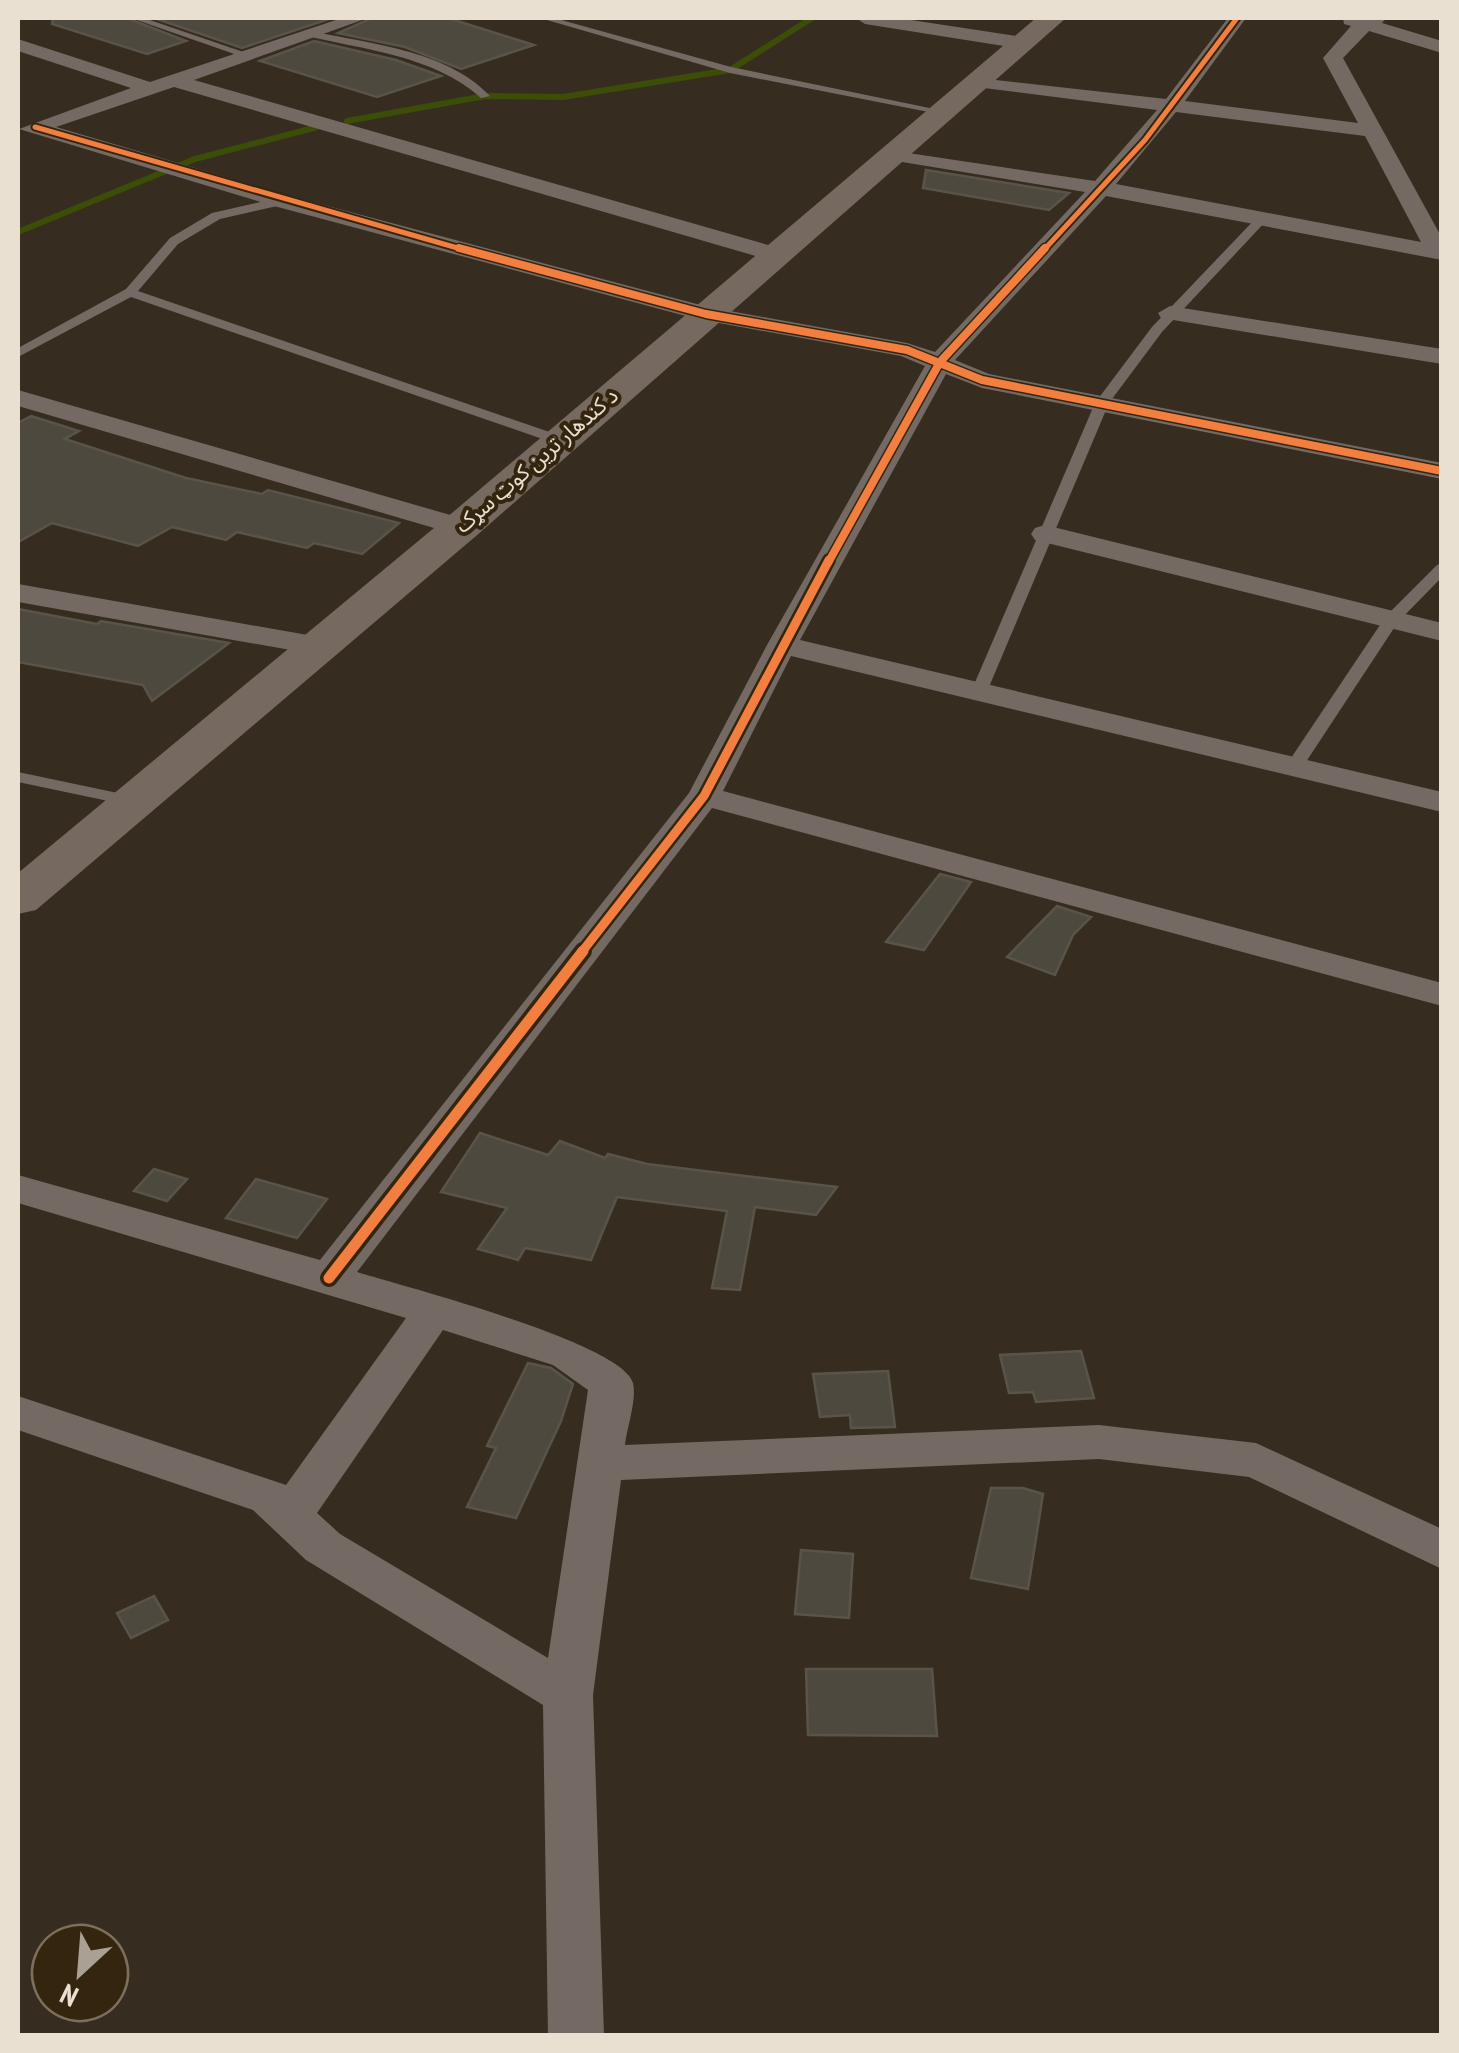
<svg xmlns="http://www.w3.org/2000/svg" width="1459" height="2053" viewBox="0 0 1459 2053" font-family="'PT Sans Narrow','Noto Sans Arabic',sans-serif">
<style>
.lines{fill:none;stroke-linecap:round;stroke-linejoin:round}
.stream{stroke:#3b4d07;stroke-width:6}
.building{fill:#4e493e;stroke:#595449;stroke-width:2.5}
.service{fill:#746a63;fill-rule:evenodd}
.minor{fill:#746a63;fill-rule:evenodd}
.primary{fill:#766960;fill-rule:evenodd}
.cycleway-far3-casing{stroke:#34250e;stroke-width:9}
.cycleway-far2-casing{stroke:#34250e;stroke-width:11}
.cycleway-far1-casing{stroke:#34250e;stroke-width:14}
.cycleway-casing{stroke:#34250e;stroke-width:18}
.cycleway-far3{stroke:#f27e40;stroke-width:5}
.cycleway-far2{stroke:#f27e40;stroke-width:8}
.cycleway-far1{stroke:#f27e40;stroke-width:9}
.cycleway{stroke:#f27e40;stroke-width:11}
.labels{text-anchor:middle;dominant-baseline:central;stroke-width:8;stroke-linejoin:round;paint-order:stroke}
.far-street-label{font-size:22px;fill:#e9e0d2;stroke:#34250e}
</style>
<rect width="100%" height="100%" fill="#362d20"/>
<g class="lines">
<g class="stream">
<path d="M347,121L485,96L563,97L730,70L812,18"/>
<path d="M18,232L195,159L317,127"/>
</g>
</g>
<g class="building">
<path d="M53,18H127L186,41L147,54L52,24Z"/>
<path d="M154,18H332L242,48Z"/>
<path d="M372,18H448L534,45L461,69L405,47L338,33Z"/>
<path d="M314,41L396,60L441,76L377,97L260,61Z"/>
<path d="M926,170L1069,193L1049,210L923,188Z"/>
<path d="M31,416L79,431L65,439L186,478L262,494L268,490L399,523L362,554L314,543L307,548L237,532L226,540L172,527L138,546L52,523L18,542V423Z"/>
<path d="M18,609L97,624L101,621L229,643L152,701L143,685L18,662Z"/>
<path d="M940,874L971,882L924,950L886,942Z"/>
<path d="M1057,906L1091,917L1073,935L1055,975L1007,957Z"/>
<path d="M480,1133L548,1155L560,1141L605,1158L608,1154L647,1164L837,1187L816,1215L755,1207L740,1290L712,1288L727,1211L617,1197L591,1260L525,1248L518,1260L478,1249L507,1208L441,1192Z"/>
<path d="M154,1169L187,1179L167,1201L134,1191Z"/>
<path d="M256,1179L327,1199L297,1238L226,1218Z"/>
<path d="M1081,1351L1094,1398L1036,1402L1033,1392L1009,1393L1000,1355Z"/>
<path d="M528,1363L551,1368L573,1384L561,1421L516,1518L467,1507L496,1448L487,1446Z"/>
<path d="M888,1371L895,1427L851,1428L850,1415L820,1417L813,1374Z"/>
<path d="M991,1488H1023L1043,1494L1028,1589L971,1578Z"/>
<path d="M801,1550L853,1554L849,1618L795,1614Z"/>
<path d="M154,1596L168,1620L131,1638L117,1613Z"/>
<path d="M806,1669H932L937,1736L808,1735Z"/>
</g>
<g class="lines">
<g class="service">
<path d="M131,18H144L252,55L243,57Z"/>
<path d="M540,18H554L731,67L944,111L939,114L730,73Z"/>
<path d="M307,30C367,44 446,49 490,96L481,98C433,55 364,50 303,35Z"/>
<path d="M282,197L286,198V204L220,219L178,244L138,291L564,437V443H554L131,297L18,357V348L126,289L170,238L212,213Z"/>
<path d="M1258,216L1268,219L1162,332L1109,403L986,694L984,698H972L970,694L1095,403L1152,327Z"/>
<path d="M1442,563V577L1398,622L1300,771H1288L1285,767L1386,616L1437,565Z"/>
<path d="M18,772L132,796L141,801L132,806L18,782Z"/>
</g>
<g class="minor">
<path d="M342,18H368L194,80L782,249L786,254L782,259H766L174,87L56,127L290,196L708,307L907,343L935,352L1085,192L890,160L879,154L882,149L1095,181L1157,110L976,87L966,81L969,77L1166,99L1228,18H1246L1185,101L1358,123L1323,58L1351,26L1344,24L1343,18H1386L1382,23L1442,41V53L1369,31L1343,58L1442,238V260L1106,196L955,360L989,374L1442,463V479L982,388L946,374L800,640L1442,792V812L791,656L723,791L1442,983V1006L712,808L357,1272C402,1286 623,1343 633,1383C637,1400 627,1427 625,1445L1099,1425L1256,1443L1442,1529V1569L1249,1477L1099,1459L621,1480L593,1695L604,2036H548L543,1705L306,1560L253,1510L18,1430V1396L286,1485L406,1318L18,1203V1175L320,1260L689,793L767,645L925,366L901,356L697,319L274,206L19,129L131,88L18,51V39L150,82ZM1176,112L1365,136L1421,242L1116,184ZM443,1330L553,1365L588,1390L548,1658L340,1534L317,1513Z"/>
<path d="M856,18H898L1023,37L1033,43L1023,49L865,24Z"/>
<path d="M1170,306L1442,349V364L1161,318L1158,313Z"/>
<path d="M18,390L471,521L475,527L461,535L451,533L18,406Z"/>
<path d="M1045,525L1442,623V641L1035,540L1031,534L1035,528Z"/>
<path d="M18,584L319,637L334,646L319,655L18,602Z"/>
</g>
<path class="primary" d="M1036,18H1066L476,536L36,910L18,914V873L446,518Z"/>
<g class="cycleway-far3-casing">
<g id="cycleway-far3">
<path d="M35,127L468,251"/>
<path d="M1043,251L1145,140L1237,18"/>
</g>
</g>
<g class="cycleway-far2-casing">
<g id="cycleway-far2">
<path d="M459,248L706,314L907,350L982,380L1442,471"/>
<path d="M828,563L940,362L1045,248"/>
</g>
</g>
<g class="cycleway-far1-casing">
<path id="cycleway-far1" d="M581,953L704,796L829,560"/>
</g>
<g class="cycleway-casing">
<path id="cycleway" d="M329,1278L583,951"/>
</g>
<use href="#cycleway-far3" class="cycleway-far3"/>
<use href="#cycleway-far2" class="cycleway-far2"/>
<use href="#cycleway-far1" class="cycleway-far1"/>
<use href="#cycleway" class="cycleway"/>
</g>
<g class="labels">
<g class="far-street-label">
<text transform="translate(536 460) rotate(-41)">د کندهار ترين کوټ سړک</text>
</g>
</g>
<rect width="1459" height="2053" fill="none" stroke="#e9e0d2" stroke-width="40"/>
<g transform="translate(80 1973) rotate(206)"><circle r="48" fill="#34250e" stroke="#7c705c" stroke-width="2.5"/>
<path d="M0-8L18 38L0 25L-18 38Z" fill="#aaa194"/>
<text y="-15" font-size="28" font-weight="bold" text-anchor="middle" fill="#e9e0d2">N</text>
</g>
</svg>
